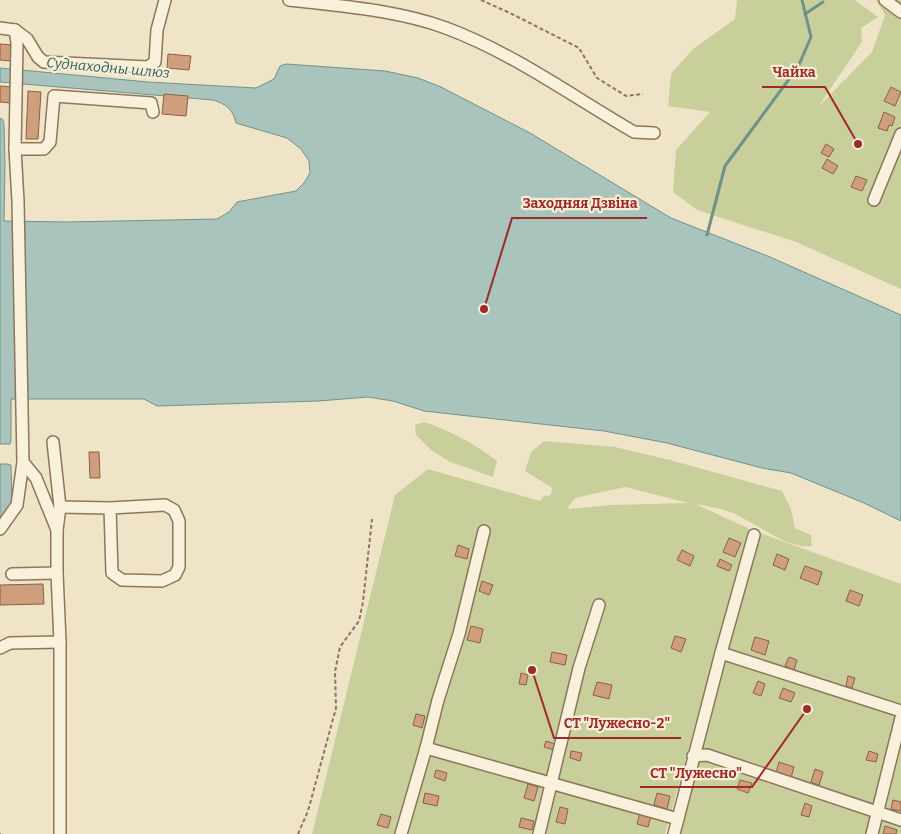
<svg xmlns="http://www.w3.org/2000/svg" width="901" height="834" viewBox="0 0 901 834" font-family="Bitter,serif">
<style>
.green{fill:#c9cf9b;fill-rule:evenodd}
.water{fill:#a9c4bc;stroke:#6f938a}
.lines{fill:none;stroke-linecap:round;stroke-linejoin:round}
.stream{stroke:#6f938a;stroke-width:3}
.building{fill:#cf9f7d;stroke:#8d5f41}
.minor-casing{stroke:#8d765c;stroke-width:14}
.path{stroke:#8d765c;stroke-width:2;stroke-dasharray:4 2.5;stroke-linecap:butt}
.minor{stroke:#faf1dc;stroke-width:11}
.labels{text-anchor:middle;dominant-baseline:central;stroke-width:4.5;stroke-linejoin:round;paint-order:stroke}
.water-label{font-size:14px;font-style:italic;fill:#2f5d5a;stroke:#f7eed8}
.leader{fill:none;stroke:#9e2a2b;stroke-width:2}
.callout-dot{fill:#9e2a2b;stroke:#f7eed8;stroke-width:2}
.callout-label{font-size:14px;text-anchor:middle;font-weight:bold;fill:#9e2a2b;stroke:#f7eed8;stroke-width:4.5;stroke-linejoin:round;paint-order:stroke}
</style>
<rect width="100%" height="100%" fill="#f0e4c8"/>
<g class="green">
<path d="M737,0H855L878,17L861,28L862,42L818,107L872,52L885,15L876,0H901V289L796,242L697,210L673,192L676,150L710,112L668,106L671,74L693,49L735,19Z"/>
<path d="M424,422C451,431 475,444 497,461L493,477L450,462L431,450L416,435L415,425Z"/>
<path d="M544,441L615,447L670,460L782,491L791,509L795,528L811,535L812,546C790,551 750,519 730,512C719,508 706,506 695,504L750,529L665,834H312L395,495L428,469L540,501L543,497L551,495L552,488L525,471L531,452ZM625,487L689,503L612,505L567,509L575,498Z"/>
<path d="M760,533L901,584V834H679Z"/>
</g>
<g class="water">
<path d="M286,64L385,71L418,78L441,87L530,133L671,218L770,257L901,315V521L864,503L791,473L762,468L667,443L604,431L424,411L393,401L368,397L318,401L157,406L144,399H11V441L10,444H0V118L3,120L4,126L5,164L4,221L67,222L217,219L229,212L237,202L296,191L304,183L310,173L309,161L301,149L287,138L236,123C233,109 226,104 213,100L0,82V68L148,82L256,88L274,79L280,66Z"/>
<path d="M0,464H7L11,465L12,505L0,524Z"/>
</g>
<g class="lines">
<g class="stream">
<path d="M805,14L823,2"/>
<path d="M707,235L725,166L798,67L811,37L802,0"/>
</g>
</g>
<g class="building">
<path d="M0,44L12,45L11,61L0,60Z"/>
<path d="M168,54L191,56L189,70L167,68Z"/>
<path d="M0,86L12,87L11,103L0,102Z"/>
<path d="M891,87L901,92L895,106L884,101Z"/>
<path d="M28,91L41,92L38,139H26Z"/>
<path d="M164,94L188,96L186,116L162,114Z"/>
<path d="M884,112L895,117L892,126L889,125L887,131L878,128Z"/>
<path d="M826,144L834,149L829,157L821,153Z"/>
<path d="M827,159L838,166L833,174L822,168Z"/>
<path d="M856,176L867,180L862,191L851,187Z"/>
<path d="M89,452H99L100,478H90Z"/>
<path d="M729,538L741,543L735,557L723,552Z"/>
<path d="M458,545L469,549L467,559L455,556Z"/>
<path d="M682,550L694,556L690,566L677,560Z"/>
<path d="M777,554L789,559L785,570L773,565Z"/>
<path d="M720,559L732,565L729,571L717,566Z"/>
<path d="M805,566L822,572L818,585L800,578Z"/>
<path d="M482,581L493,585L489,595L479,591Z"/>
<path d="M43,584L44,604L0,605V585Z"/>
<path d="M850,590L863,595L859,606L846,601Z"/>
<path d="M471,626L483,629L480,643L467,640Z"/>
<path d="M675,636L686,639L681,652L671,648Z"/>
<path d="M755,637L769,641L765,655L751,650Z"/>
<path d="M552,652L567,655L565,665L550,662Z"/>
<path d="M789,657L797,660L794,670L785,666Z"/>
<path d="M521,673L528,675L526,685L519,684Z"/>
<path d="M848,676L855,678L852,688L846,686Z"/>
<path d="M758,681L765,684L761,696L753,693Z"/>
<path d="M597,682L612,685L609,699L593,695Z"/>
<path d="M783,688L795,693L791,702L779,698Z"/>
<path d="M416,714L425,716L422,728L413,725Z"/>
<path d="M546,741L555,744L554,750L544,747Z"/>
<path d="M571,751L582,753L580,761L570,758Z"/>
<path d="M869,751L878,754L876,762L866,760Z"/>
<path d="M779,762L794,767L791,778L776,773Z"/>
<path d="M815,769L823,772L819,785L811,782Z"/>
<path d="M436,770L447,773L445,781L434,777Z"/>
<path d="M740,780L752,783L748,793L737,789Z"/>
<path d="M528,784L538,787L534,801L524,798Z"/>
<path d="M425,793L439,796L437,806L423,803Z"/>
<path d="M657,793L670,796L667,809L654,805Z"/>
<path d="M893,800L901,802V811L891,809Z"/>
<path d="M805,803L812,806L809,817L801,815Z"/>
<path d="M560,807L568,809L565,824L556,822Z"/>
<path d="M640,813L651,816L648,827L637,824Z"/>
<path d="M381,814L391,817L388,828L377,825Z"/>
<path d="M521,818L534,821L532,830L519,827Z"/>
<path d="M885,826L897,830L896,834H883Z"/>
</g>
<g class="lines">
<g class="minor-casing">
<g id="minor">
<path d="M289,0C340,6 397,10 446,28C513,53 572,96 634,132L654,133"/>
<path d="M885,0L901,12"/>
<path d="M0,28L15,30L17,43L15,149L18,201L23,462L36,478L57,530"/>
<path d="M15,30L27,39L38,57L44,62L148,67L155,62L157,30L165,0"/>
<path d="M15,149H44L50,142L54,96L151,103L153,112"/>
<path d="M874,200L901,134"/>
<path d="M53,442L60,507L57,530V573L60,642V834"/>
<path d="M60,507L110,508L165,505L174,510L179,521V567L175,575L162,581L122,580L112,573L110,508"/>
<path d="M0,529L17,505L23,462"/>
<path d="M12,574L57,573"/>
<path d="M0,648L10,643L60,642"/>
<path d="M721,653L901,711"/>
<path d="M426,748L678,819"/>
<path d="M693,756L707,755L901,820"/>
<path d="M401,834L426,748L438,700L459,634L484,531"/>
<path d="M539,834L579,668L599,605"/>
<path d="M674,834L721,653L754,535"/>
<path d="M872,834L901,718"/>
</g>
</g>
<g class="path">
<path d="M481,0L510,13L579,48L597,78L626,96L643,94"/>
<path d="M0,833V834"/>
<path d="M298,834L308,811L336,708L335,672L340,647L359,621L363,602L372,519"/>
</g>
<use href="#minor" class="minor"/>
</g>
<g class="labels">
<g class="water-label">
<text transform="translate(108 68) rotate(5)">Суднаходны шлюз</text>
</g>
</g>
<path class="leader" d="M858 144L825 87H762M484 309L512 218H647M532 670L554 738H681M807 709L752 787H640"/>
<g class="callout-dot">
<circle cx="858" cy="144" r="5"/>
<circle cx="484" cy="309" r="5"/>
<circle cx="532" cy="670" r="5"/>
<circle cx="807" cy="709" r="5"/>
</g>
<g class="callout-label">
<text x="794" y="77">Чайка</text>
<text x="580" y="208">Заходняя Дзвіна</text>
<text x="617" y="728">СТ "Лужесно-2"</text>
<text x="696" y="778">СТ "Лужесно"</text>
</g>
</svg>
